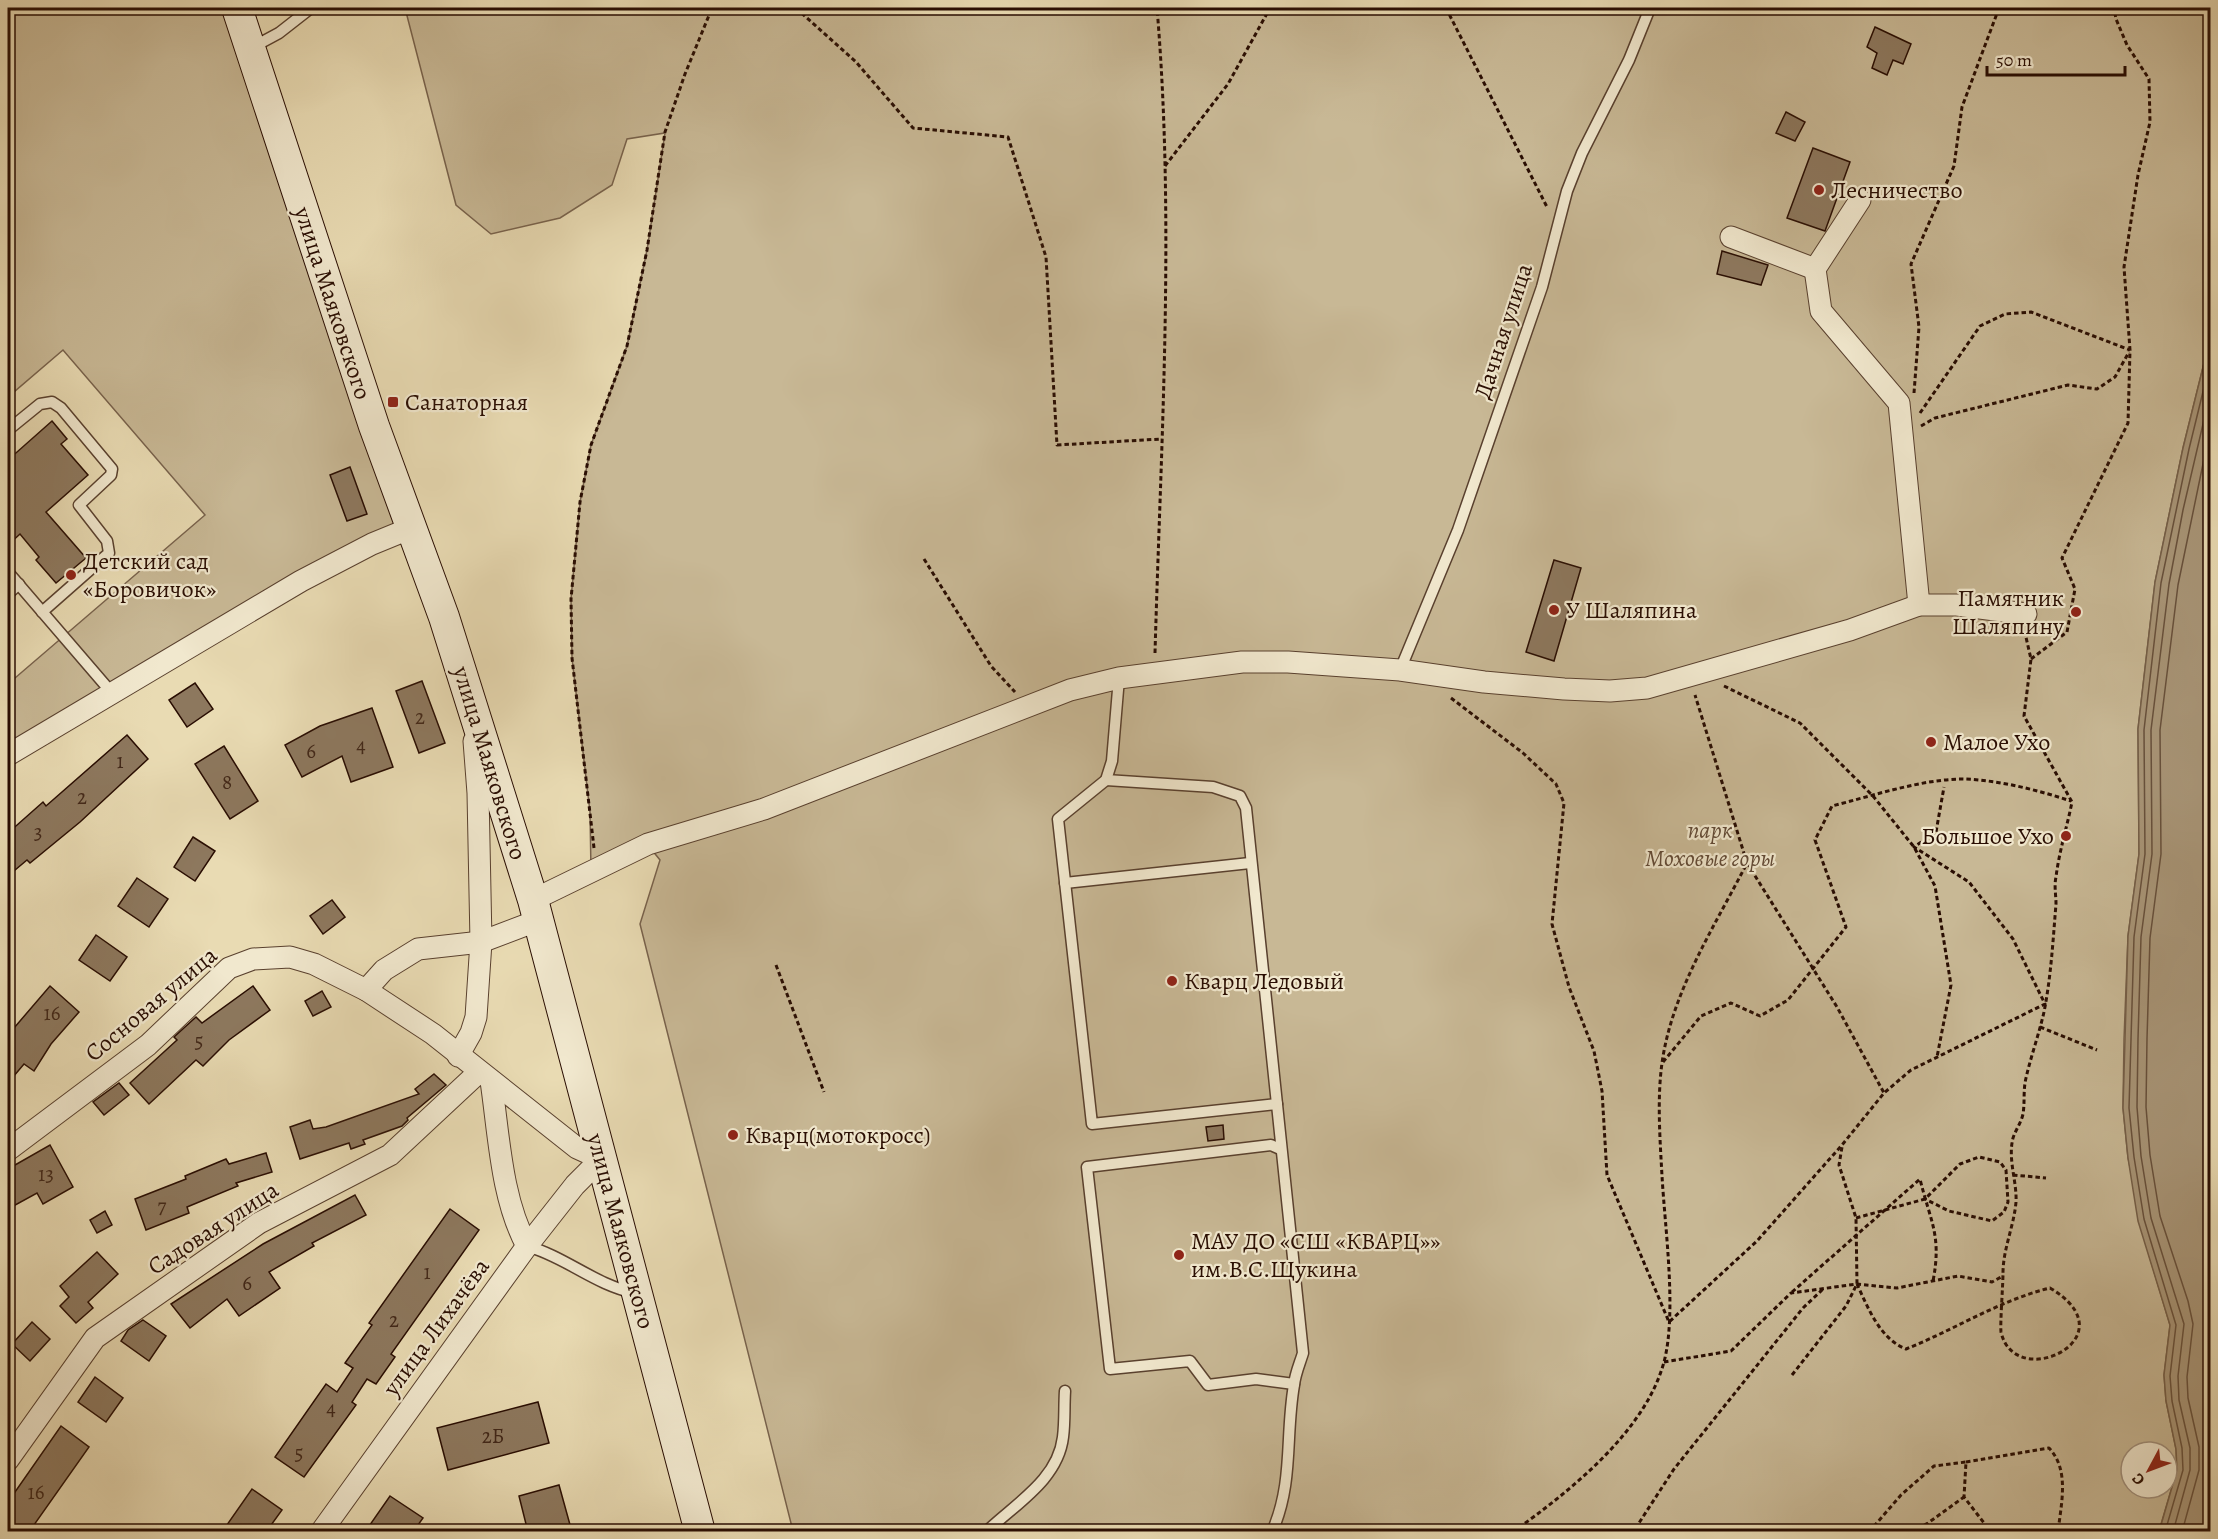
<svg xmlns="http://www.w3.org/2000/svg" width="2218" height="1539" viewBox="0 0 2218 1539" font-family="Alegreya,serif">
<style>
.green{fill:#c8b895;stroke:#78624c;stroke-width:1.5;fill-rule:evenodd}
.water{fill:#a89577;stroke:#755f48;stroke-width:1.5}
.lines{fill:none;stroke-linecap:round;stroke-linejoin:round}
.shore{stroke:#68513c;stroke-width:1.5}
.building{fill:#8d785e;stroke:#290d02;stroke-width:1.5}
.service-casing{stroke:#59402e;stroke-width:13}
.minor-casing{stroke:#59402e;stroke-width:23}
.secondary-casing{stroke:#290d02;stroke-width:32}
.path{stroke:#290d02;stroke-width:3;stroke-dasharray:4.5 3;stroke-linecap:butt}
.service{stroke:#f1e8ce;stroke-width:10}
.minor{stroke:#f1e8ce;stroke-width:21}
.secondary{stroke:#f1e8ce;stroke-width:30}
.poi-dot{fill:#8f2418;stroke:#f1e8ce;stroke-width:2}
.labels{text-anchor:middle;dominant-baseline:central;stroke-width:4.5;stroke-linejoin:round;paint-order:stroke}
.number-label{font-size:21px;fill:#422819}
.poi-label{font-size:24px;fill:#290d02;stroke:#f1e8ce;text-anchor:start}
.street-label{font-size:24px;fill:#290d02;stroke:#f1e8ce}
.park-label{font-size:24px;font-style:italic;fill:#614935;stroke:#f1e8ce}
</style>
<rect width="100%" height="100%" fill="#e9dbb3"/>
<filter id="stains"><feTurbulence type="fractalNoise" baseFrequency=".00333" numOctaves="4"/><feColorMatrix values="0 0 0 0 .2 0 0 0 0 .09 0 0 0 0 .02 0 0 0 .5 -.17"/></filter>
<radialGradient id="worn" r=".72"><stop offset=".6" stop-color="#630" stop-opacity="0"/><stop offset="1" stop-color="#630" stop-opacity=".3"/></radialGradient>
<g class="green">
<path d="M8,8H237L411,528L8,755V684L205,515L63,350L8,397Z"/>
<path d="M405,8H2210V339L2183,448L2155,582L2138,729L2139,854L2128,936L2124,1039L2123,1108L2128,1158L2149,1255L2170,1325L2164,1375L2166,1401L2176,1449L2177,1470L2159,1531H793L640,924L660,860L647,844L591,871L590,812L572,658L571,599L580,502L591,445L627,346L647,250L665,133L627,139L612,185L560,218L491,234L456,205ZM2131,1452H2167V1488H2131Z"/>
</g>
<path class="water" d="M2210,339V1531L2159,1532L2177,1470L2176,1449L2166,1401L2164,1375L2170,1325L2138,1221L2128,1158L2123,1108L2128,936L2139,854L2138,729L2155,582L2183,448Z"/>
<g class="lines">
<g class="shore">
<path d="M2165,1532L2183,1470L2182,1448L2172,1401L2170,1376L2176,1325L2144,1219L2134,1157L2129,1108L2134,937L2145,854L2144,730L2161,583L2189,449L2210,363"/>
<path d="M2173,1532L2190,1470V1448L2179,1400L2178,1376L2184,1324L2151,1218L2141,1156L2137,1107L2138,1039L2141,937L2152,854L2151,730L2169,584L2183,510L2210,394"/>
<path d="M2182,1532L2199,1470V1447L2188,1398L2187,1377L2193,1324L2188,1301L2160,1216L2150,1155L2146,1107L2147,1039L2150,938L2161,854L2160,730L2178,585L2210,430"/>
</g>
</g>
<g class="building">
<path d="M1875,27L1911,44L1903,64L1893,60L1887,75L1872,68L1877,53L1867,47Z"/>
<path d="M1786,112L1805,122L1795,141L1776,133Z"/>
<path d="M1813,148L1850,162L1825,231L1787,218Z"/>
<path d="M1722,251L1768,265L1761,285L1717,274Z"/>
<path d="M52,421L67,439L61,444L88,475L46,512L86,558L56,583L36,560L39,557L20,534L8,545V460Z"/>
<path d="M350,467L367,514L347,521L330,475Z"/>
<path d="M1554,560L1581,568L1554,661L1526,652Z"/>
<path d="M422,681L445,743L419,753L396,691Z"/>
<path d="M195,683L213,709L187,727L169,700Z"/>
<path d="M372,708L393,767L351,782L342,756L302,777L285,745L320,726Z"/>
<path d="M127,735L148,759L80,822L30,863L27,860L8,876V833L43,802L46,806Z"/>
<path d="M224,746L258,801L230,819L195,764Z"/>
<path d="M193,837L215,851L195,881L174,867Z"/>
<path d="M137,878L168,899L149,927L118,906Z"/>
<path d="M332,900L345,917L323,934L310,916Z"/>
<path d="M96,935L127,957L110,981L79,960Z"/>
<path d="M50,986L79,1012L51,1044L34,1071L24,1064L8,1083V1035Z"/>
<path d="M253,986L270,1010L229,1040L203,1066L196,1060L149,1104L130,1083L177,1040L174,1037L196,1017L202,1023Z"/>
<path d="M322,991L331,1007L313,1016L305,1001Z"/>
<path d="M434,1074L446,1085L407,1118L408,1120L402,1126L363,1140L365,1144L351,1149L349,1143L300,1159L290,1127L310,1120L313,1129L326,1127L419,1094L415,1089Z"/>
<path d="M119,1083L129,1095L104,1115L93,1102Z"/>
<path d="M1223,1125L1224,1139L1208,1141L1206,1127Z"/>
<path d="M50,1145L73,1187L43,1204L37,1193L8,1209V1169Z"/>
<path d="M266,1153L272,1172L236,1183L238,1186L187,1207L189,1213L146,1230L135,1199L186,1179L185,1176L226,1159L229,1164Z"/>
<path d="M355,1195L366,1215L312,1243L314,1246L269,1272L280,1288L239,1316L227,1299L190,1328L171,1304L263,1244Z"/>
<path d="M450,1209L479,1230L391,1354L395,1357L376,1384L367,1379L352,1402L356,1405L304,1477L275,1457L326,1384L337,1392L353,1368L345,1363L372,1325L369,1323Z"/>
<path d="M105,1211L112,1225L97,1233L90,1220Z"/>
<path d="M97,1252L118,1274L88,1302L93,1308L76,1323L60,1306L69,1297L60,1286Z"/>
<path d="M143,1320L166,1336L149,1361L121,1341L128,1330Z"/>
<path d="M32,1322L50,1339L30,1361L12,1344Z"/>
<path d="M95,1377L123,1398L106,1422L78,1402Z"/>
<path d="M538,1402L549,1443L448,1470L437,1428Z"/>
<path d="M61,1426L89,1447L29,1532H8V1502Z"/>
<path d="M559,1485L572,1532H528L519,1496Z"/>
<path d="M252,1489L282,1510L266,1532H222Z"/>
<path d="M390,1496L423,1518L413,1532H365Z"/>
</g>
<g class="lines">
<g class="service-casing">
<g id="service">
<path d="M253,47L279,33L311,8"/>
<path d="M8,430L40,404L52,402L61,408L112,469L111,475L79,505L107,541L109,553L42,612"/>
<path d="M8,572L112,693"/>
<path d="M8,594L19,584"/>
<path d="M1400,670L1458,530L1542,287L1567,191L1582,153L1629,60L1650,8"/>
<path d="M1119,678L1112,761L1106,780L1058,819L1092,1124L1277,1104"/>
<path d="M1106,780L1213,787L1240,796L1246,808L1303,1353C1300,1363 1295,1374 1294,1385C1285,1436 1294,1482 1272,1532"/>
<path d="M1065,883L1250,863"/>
<path d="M1280,1149L1271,1145L1087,1167L1110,1369L1190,1361L1208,1385L1256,1379L1294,1384"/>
<path d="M527,1246C566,1257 595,1285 635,1293"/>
<path d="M986,1532C1015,1504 1058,1480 1063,1437C1065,1422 1064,1406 1065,1391"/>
</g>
</g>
<g class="minor-casing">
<g id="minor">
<path d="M1860,200L1815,269L1821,311L1899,403L1919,605"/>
<path d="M1731,237L1815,269"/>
<path d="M8,755L301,581L372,544L411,528"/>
<path d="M533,900L648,844L764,809L1070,690L1119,678L1242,662H1288L1400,670L1484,682L1564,689L1610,691L1647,688L1850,630L1919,605H1957L2026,614"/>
<path d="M458,1056L471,1033L476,1017L481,942L478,793L474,741"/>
<path d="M491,1081C499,1135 501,1198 527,1246"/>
<path d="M8,1150L148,1045L229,968L253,959L290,957L314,964L366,990L384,970L418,949L481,942L539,920"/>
<path d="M8,1460L95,1338L259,1223L390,1155L479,1072"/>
<path d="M321,1532L527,1246L575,1185L601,1159L577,1148L433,1034L366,990"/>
</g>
</g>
<g class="secondary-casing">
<path id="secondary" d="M237,8L374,426L444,617L533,900L700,1532"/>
</g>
<g class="path">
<path d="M796,8L856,62L913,128L1008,137L1046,257L1057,445L1161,439"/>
<path d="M1446,8L1547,207"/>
<path d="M1165,166L1228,84L1270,8"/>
<path d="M1914,393L1919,327L1911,264L1954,166L1962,107L1999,8"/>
<path d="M1920,413L1980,326L2005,314L2031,312L2130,350"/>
<path d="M1921,426L1935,418L2068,385L2097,389L2115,377L2129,352"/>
<path d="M924,559L991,666L1015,692"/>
<path d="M1155,653C1161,439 1175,222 1157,8"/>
<path d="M2031,659L2067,632L2075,589L2062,558L2128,423L2130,350L2124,267L2138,175L2150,122L2149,79L2127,45L2116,19L2114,8"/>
<path d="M1724,686L1800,723L1873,796L1914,847L1935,886L1951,985L1937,1057"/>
<path d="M1451,698L1523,753L1556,784L1564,803L1552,924L1569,987L1594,1051L1602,1091L1607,1175L1669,1322L1757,1241L1842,1145L1884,1093L1911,1070L2045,1004L2013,939L1969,882L1914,847L1936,832L1944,787"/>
<path d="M594,848L572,658L571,599L580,502L591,445L627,346L647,250L665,132L685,74L712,8"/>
<path d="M1747,863L1837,1007L1884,1093"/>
<path d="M776,965L824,1092"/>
<path d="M2040,1027L2097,1050"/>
<path d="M1663,1062L1701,1016L1731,1003L1760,1016L1788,1000L1846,927L1815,840L1832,806C1872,796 1922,779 1963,779C1999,780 2037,790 2071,801"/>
<path d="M2013,1175L2046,1178"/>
<path d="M1856,1218L1925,1199L1960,1164L1979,1157L2000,1162L2006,1170L2008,1202L2004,1212L1992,1221L1949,1211L1925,1199"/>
<path d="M1857,1284C1868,1308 1880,1339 1906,1349C1954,1330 2000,1300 2050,1288C2133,1337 2015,1394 2001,1332C2000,1324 2003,1285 2003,1273C2003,1249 2014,1226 2016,1202C2017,1183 2009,1163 2012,1143C2013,1133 2021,1124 2023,1114C2025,1102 2023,1090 2026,1078C2031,1056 2039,1034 2044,1012C2051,977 2053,940 2056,904C2056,895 2054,886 2056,877C2059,852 2067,827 2072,802L2024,716L2031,659L2025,633"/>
<path d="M1792,1292L1920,1179C1930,1221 1942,1235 1933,1281"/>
<path d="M1664,1362L1731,1351L1791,1293L1857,1284L1897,1288L1958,1276L1992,1282L2003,1276"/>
<path d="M1792,1375L1846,1306L1857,1284L1856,1218L1839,1165L1842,1147"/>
<path d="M1966,1462L2049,1448C2070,1470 2061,1504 2058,1532"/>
<path d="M1513,1532C1570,1491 1645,1432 1664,1362C1677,1313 1665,1229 1662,1176C1660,1139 1657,1099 1662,1063C1672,991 1715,926 1747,863L1695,695"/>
<path d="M1628,1532L1637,1526L1674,1469L1803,1308L1823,1289"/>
<path d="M1869,1532L1901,1495L1934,1466L1966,1462L1964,1497L1991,1532"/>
<path d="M1911,1532L1928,1523L1964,1497"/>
</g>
<use href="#service" class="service"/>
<use href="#minor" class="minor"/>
<use href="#secondary" class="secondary"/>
</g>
<g class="poi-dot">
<circle cx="1819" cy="190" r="6"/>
<rect x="387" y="396" width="12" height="12" rx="3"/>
<circle cx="71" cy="575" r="6"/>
<circle cx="1554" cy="610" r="6"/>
<circle cx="2076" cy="612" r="6"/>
<circle cx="1931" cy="742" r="6"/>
<circle cx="2066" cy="836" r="6"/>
<circle cx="1172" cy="981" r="6"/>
<circle cx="733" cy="1135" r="6"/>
<circle cx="1179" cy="1255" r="6"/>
</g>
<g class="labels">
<g class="number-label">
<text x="420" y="717">2</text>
<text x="361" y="745">4</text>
<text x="311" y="751">6</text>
<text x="120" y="761">1</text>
<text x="227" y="782">8</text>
<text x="82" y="797">2</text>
<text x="38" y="832">3</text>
<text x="52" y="1013">16</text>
<text x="199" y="1041">5</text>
<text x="46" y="1174">13</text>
<text x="162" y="1206">7</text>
<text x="427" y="1272">1</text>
<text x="247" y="1283">6</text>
<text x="394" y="1320">2</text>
<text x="331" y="1408">4</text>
<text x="493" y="1436">2Б</text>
<text x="299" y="1453">5</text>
<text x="36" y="1492">16</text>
</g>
<g class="poi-label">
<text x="1831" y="190">Лесничество</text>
<text x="405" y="402">Санаторная</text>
<text x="83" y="561">Детский сад<tspan x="83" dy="28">«Боровичок»</tspan></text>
<text x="2064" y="598" text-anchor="end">Памятник<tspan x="2064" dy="28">Шаляпину</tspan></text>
<text x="1566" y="610">У Шаляпина</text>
<text x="1943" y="742">Малое Ухо</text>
<text x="2054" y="836" text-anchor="end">Большое Ухо</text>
<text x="1184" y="981">Кварц Ледовый</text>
<text x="745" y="1135">Кварц(мотокросс)</text>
<text x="1191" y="1241">МАУ ДО «СШ «КВАРЦ»»<tspan x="1191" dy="28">им.В.С.Щукина</tspan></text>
</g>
<g class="street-label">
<text transform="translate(333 303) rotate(72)">улица Маяковского</text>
<text transform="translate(1503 331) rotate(-72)">Дачная улица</text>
<text transform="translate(490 763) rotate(73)">улица Маяковского</text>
<text transform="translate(151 1004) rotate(-40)">Сосновая улица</text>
<text transform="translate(213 1228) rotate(-33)">Садовая улица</text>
<text transform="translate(621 1231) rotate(75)">улица Маяковского</text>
<text transform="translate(436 1327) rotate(-54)">улица Лихачёва</text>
</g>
<g class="park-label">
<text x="1710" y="830">парк<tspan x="1710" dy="28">Моховые горы</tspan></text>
</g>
</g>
<rect width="2218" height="1539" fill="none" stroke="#e9dbb3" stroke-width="30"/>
<rect x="9" y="9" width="2200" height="1521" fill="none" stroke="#290d02" stroke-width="3"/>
<rect x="15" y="15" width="2188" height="1509" fill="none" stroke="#290d02" stroke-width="1.5"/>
<g transform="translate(2149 1470) rotate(229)"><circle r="28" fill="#f1e8ce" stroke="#a1907c" stroke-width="1.5"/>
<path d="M0-4.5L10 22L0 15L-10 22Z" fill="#8f2418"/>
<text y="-9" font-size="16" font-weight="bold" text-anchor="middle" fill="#290d02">С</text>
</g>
<path d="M1987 66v9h138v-9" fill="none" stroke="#290d02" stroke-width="3"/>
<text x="1996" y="66" font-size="18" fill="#290d02" stroke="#f1e8ce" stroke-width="4.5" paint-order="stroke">50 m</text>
<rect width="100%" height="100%" filter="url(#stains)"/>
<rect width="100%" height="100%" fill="url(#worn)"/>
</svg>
